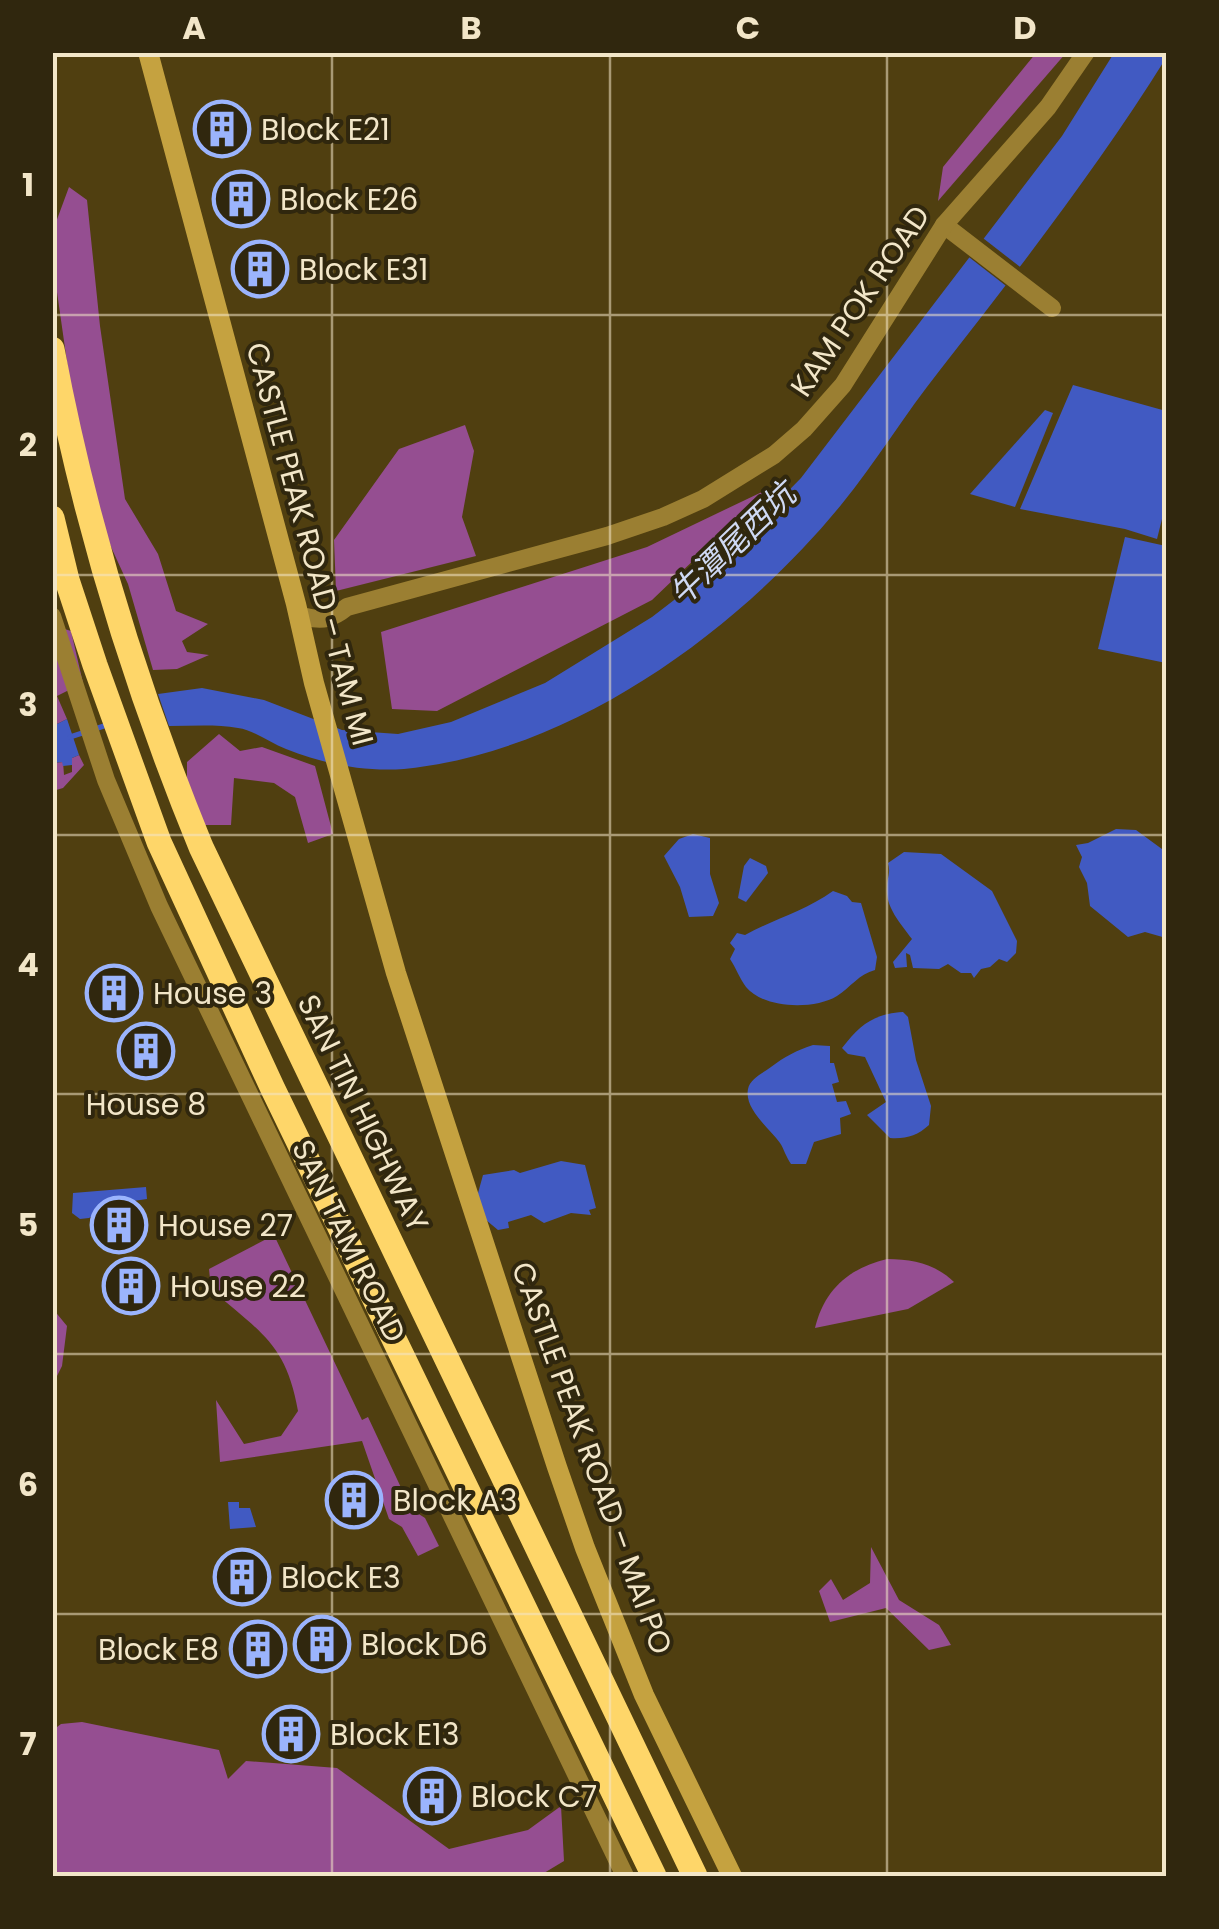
<svg xmlns="http://www.w3.org/2000/svg" width="1219" height="1929" viewBox="0 0 1219 1929" font-family="Poppins,'Noto Sans TC',sans-serif">
<style>
.green{fill:#954e91}
.water{fill:#415ac2}
.pier{fill:#503f10}
.lines{fill:none;stroke-linecap:round;stroke-linejoin:round}
.stream{stroke:#415ac2;stroke-width:5}
.tertiary{stroke:#9b7f32;stroke-width:18}
.secondary{stroke:#c5a240;stroke-width:20}
.motorway{stroke:#fed669;stroke-width:25}
.grid{fill:none;stroke:#f2e6c8;stroke-width:2.5;stroke-opacity:0.55}
.labels{text-anchor:middle;dominant-baseline:central;stroke-width:8;stroke-linejoin:round;paint-order:stroke}
.poi-label{font-size:30px;fill:#f2e6c8;stroke:#30270e;text-anchor:start}
.street-label{font-size:30px;fill:#f2e6c8;stroke:#30270e}
.water-label{font-size:32px;font-style:italic;fill:#cfd9f4;stroke:#30270e}
.neatline{fill:none;stroke:#f2e6c8;stroke-width:4}
.grid-label{font-size:32px;text-anchor:middle;font-weight:bold;fill:#f2e6c8}
</style>
<rect width="100%" height="100%" fill="#503f10"/>
<g class="green">
<path d="M1036,53H1066L938,201L943,167Z"/>
<path d="M69,187L87,200L100,326L125,499L158,554L176,611L208,624L182,641L187,652L209,655L177,669L153,670L128,584L100,523L70,383L53,264L52,233Z"/>
<path d="M465,425L474,451L462,517L476,556L336,591L334,540L399,449Z"/>
<path d="M768,489L652,600L437,711L392,709L381,632L647,547Z"/>
<path d="M52,625L71,631L83,683L57,696L67,719L53,726L56,660H53Z"/>
<path d="M219,734L240,751L262,747L315,766L333,834L308,843L295,797L274,783L234,778L231,825H199L187,800V762Z"/>
<path d="M79,755L84,765L63,788L53,791L52,763L63,762L64,775L72,772V758Z"/>
<path d="M274,1235L362,1420L368,1417L411,1509L425,1518L439,1546L418,1556L402,1527L389,1519L362,1441L220,1462L216,1400L244,1444L281,1436L298,1411C286,1342 259,1332 211,1289L209,1269Z"/>
<path d="M887,1259C913,1259 935,1264 954,1282L908,1309L815,1328C824,1290 849,1268 887,1259Z"/>
<path d="M53,1309L67,1326L62,1366L53,1384Z"/>
<path d="M871,1547L899,1600L939,1625L951,1645L929,1650L886,1608L830,1622L819,1591L831,1579L843,1600L870,1583Z"/>
<path d="M82,1722L219,1750L228,1779L246,1761L337,1768L449,1849L528,1830L561,1806L564,1861L539,1876H53V1730L61,1724Z"/>
</g>
<g class="water">
<path d="M1114,53H1166V58C1098,167 1019,269 940,370C905,414 876,462 841,505C737,632 572,752 404,769C365,772 323,764 286,749C270,743 254,730 238,728C216,724 192,726 169,726L158,694L202,688L264,700L342,730L398,734L451,722L545,683L652,617L704,577L801,478L1062,136Z"/>
<path d="M1073,385L1166,411V503L1157,539L1125,529L1020,509Z"/>
<path d="M1045,410L1053,413L1015,507L970,494Z"/>
<path d="M1125,537L1166,546V663L1098,649Z"/>
<path d="M67,719L79,755L72,758V765L63,766L62,762L53,763V726Z"/>
<path d="M1116,829L1136,830L1166,852V938L1145,932L1128,937L1090,906L1087,883L1079,867L1082,857L1076,845L1088,843Z"/>
<path d="M693,834L710,838V874L719,903L713,916L689,917L680,887L664,856L679,839Z"/>
<path d="M904,852L941,854L992,891L1017,941L1016,953L1007,962L999,959L990,967L981,969L974,978L971,973H961L948,964L939,969L913,968L910,955L906,953L907,967L895,968L893,962L912,939C901,924 885,907 887,887C887,877 891,874 888,863Z"/>
<path d="M750,858L766,866L768,873L746,902L738,898L744,866Z"/>
<path d="M833,891L847,896L852,902L861,903L877,957L875,970C859,974 851,987 837,996C814,1010 764,1009 746,987C740,979 736,968 730,959L735,949L730,943L737,933L745,935C774,919 805,911 833,891Z"/>
<path d="M903,1012L908,1017L916,1060L931,1106L929,1125C917,1136 906,1139 890,1138L867,1115L886,1102L865,1057L848,1054L842,1048C860,1025 873,1014 903,1012Z"/>
<path d="M813,1045L830,1046V1063H834L839,1082L832,1084L837,1102L846,1101L851,1114L840,1118L841,1134L814,1142L806,1164H791C786,1157 784,1149 780,1143C769,1128 744,1109 748,1089C750,1079 763,1073 771,1067C784,1057 797,1050 813,1045Z"/>
<path d="M561,1161L585,1165L596,1208L589,1210L591,1215L571,1213L544,1223L531,1215L508,1222L509,1228L498,1230L480,1215L475,1204L483,1175L514,1170L520,1173Z"/>
<path d="M146,1187L147,1199L112,1204L89,1218L80,1219L72,1213L73,1193Z"/>
<path d="M228,1502H239V1508H250L256,1527L230,1529Z"/>
</g>
<path class="pier" d="M979,235L1024,270L1010,289L965,254Z"/>
<g class="lines">
<path class="stream" d="M70,737L107,725"/>
<g class="tertiary">
<path d="M944,225L1052,308"/>
<path d="M52,616L106,780L159,906L625,1876"/>
<path d="M306,617C323,621 332,619 347,607L607,536L663,517L703,499L774,455L804,429L843,385L944,225L1048,107L1086,52"/>
</g>
<path class="secondary" d="M148,52L296,604L314,683L396,973L557,1467L585,1548L644,1695L732,1876"/>
<g class="motorway">
<path d="M52,349C84,520 135,686 201,847L695,1876"/>
<path d="M52,518L67,580L95,665L159,842L272,1087L654,1876"/>
</g>
</g>
<path class="grid" d="M332,52V1876M610,52V1876M887,52V1876M52,315H1166M52,575H1166M52,835H1166M52,1094H1166M52,1354H1166M52,1614H1166"/>
<defs>
<g id="building-ring" transform="scale(2.875)"><circle r="9.5" fill="#30270e" stroke="#9bb4fd" stroke-width="1.5"/><path d="M-4-6H4V6H1V3H-1V6H-4ZM-2.5-4.3h1.7v1.8h-1.7ZM.8-4.3h1.7v1.8H.8ZM-2.5-1h1.7V.8h-1.7ZM.8-1h1.7V.8H.8Z" fill="#9bb4fd"/></g>
</defs>
<g fill-rule="evenodd">
<use href="#building-ring" x="222" y="129"/>
<use href="#building-ring" x="241" y="199"/>
<use href="#building-ring" x="260" y="269"/>
<use href="#building-ring" x="114" y="993"/>
<use href="#building-ring" x="146" y="1051"/>
<use href="#building-ring" x="119" y="1225"/>
<use href="#building-ring" x="131" y="1286"/>
<use href="#building-ring" x="354" y="1500"/>
<use href="#building-ring" x="242" y="1577"/>
<use href="#building-ring" x="322" y="1644"/>
<use href="#building-ring" x="258" y="1649"/>
<use href="#building-ring" x="291" y="1734"/>
<use href="#building-ring" x="432" y="1796"/>
</g>
<g class="labels">
<g class="poi-label">
<text x="261" y="129">Block E21</text>
<text x="280" y="199">Block E26</text>
<text x="299" y="269">Block E31</text>
<text x="153" y="993">House 3</text>
<text x="146" y="1104" text-anchor="middle">House 8</text>
<text x="158" y="1225">House 27</text>
<text x="170" y="1286">House 22</text>
<text x="393" y="1500">Block A3</text>
<text x="281" y="1577">Block E3</text>
<text x="361" y="1644">Block D6</text>
<text x="219" y="1649" text-anchor="end">Block E8</text>
<text x="330" y="1734">Block E13</text>
<text x="471" y="1796">Block C7</text>
</g>
<g class="street-label">
<text transform="translate(860 301) rotate(-56)">KAM POK ROAD</text>
<text transform="translate(310 544) rotate(75)">CASTLE PEAK ROAD – TAM MI</text>
<text transform="translate(363 1113) rotate(64)">SAN TIN HIGHWAY</text>
<text transform="translate(349 1241) rotate(64)">SAN TAM ROAD</text>
<text transform="translate(592 1458) rotate(70)">CASTLE PEAK ROAD – MAI PO</text>
</g>
<g class="water-label">
<text transform="translate(732 544) rotate(-44)">牛潭尾西坑</text>
</g>
</g>
<rect width="1219" height="1929" fill="none" stroke="#30270e" stroke-width="110"/>
<rect x="55" y="55" width="1109" height="1819" class="neatline"/>
<g class="grid-label">
<text x="194" y="39">A</text>
<text x="471" y="39">B</text>
<text x="748" y="39">C</text>
<text x="1025" y="39">D</text>
<text x="28" y="196">1</text>
<text x="28" y="456">2</text>
<text x="28" y="716">3</text>
<text x="28" y="976">4</text>
<text x="28" y="1236">5</text>
<text x="28" y="1496">6</text>
<text x="28" y="1755">7</text>
</g>
</svg>
